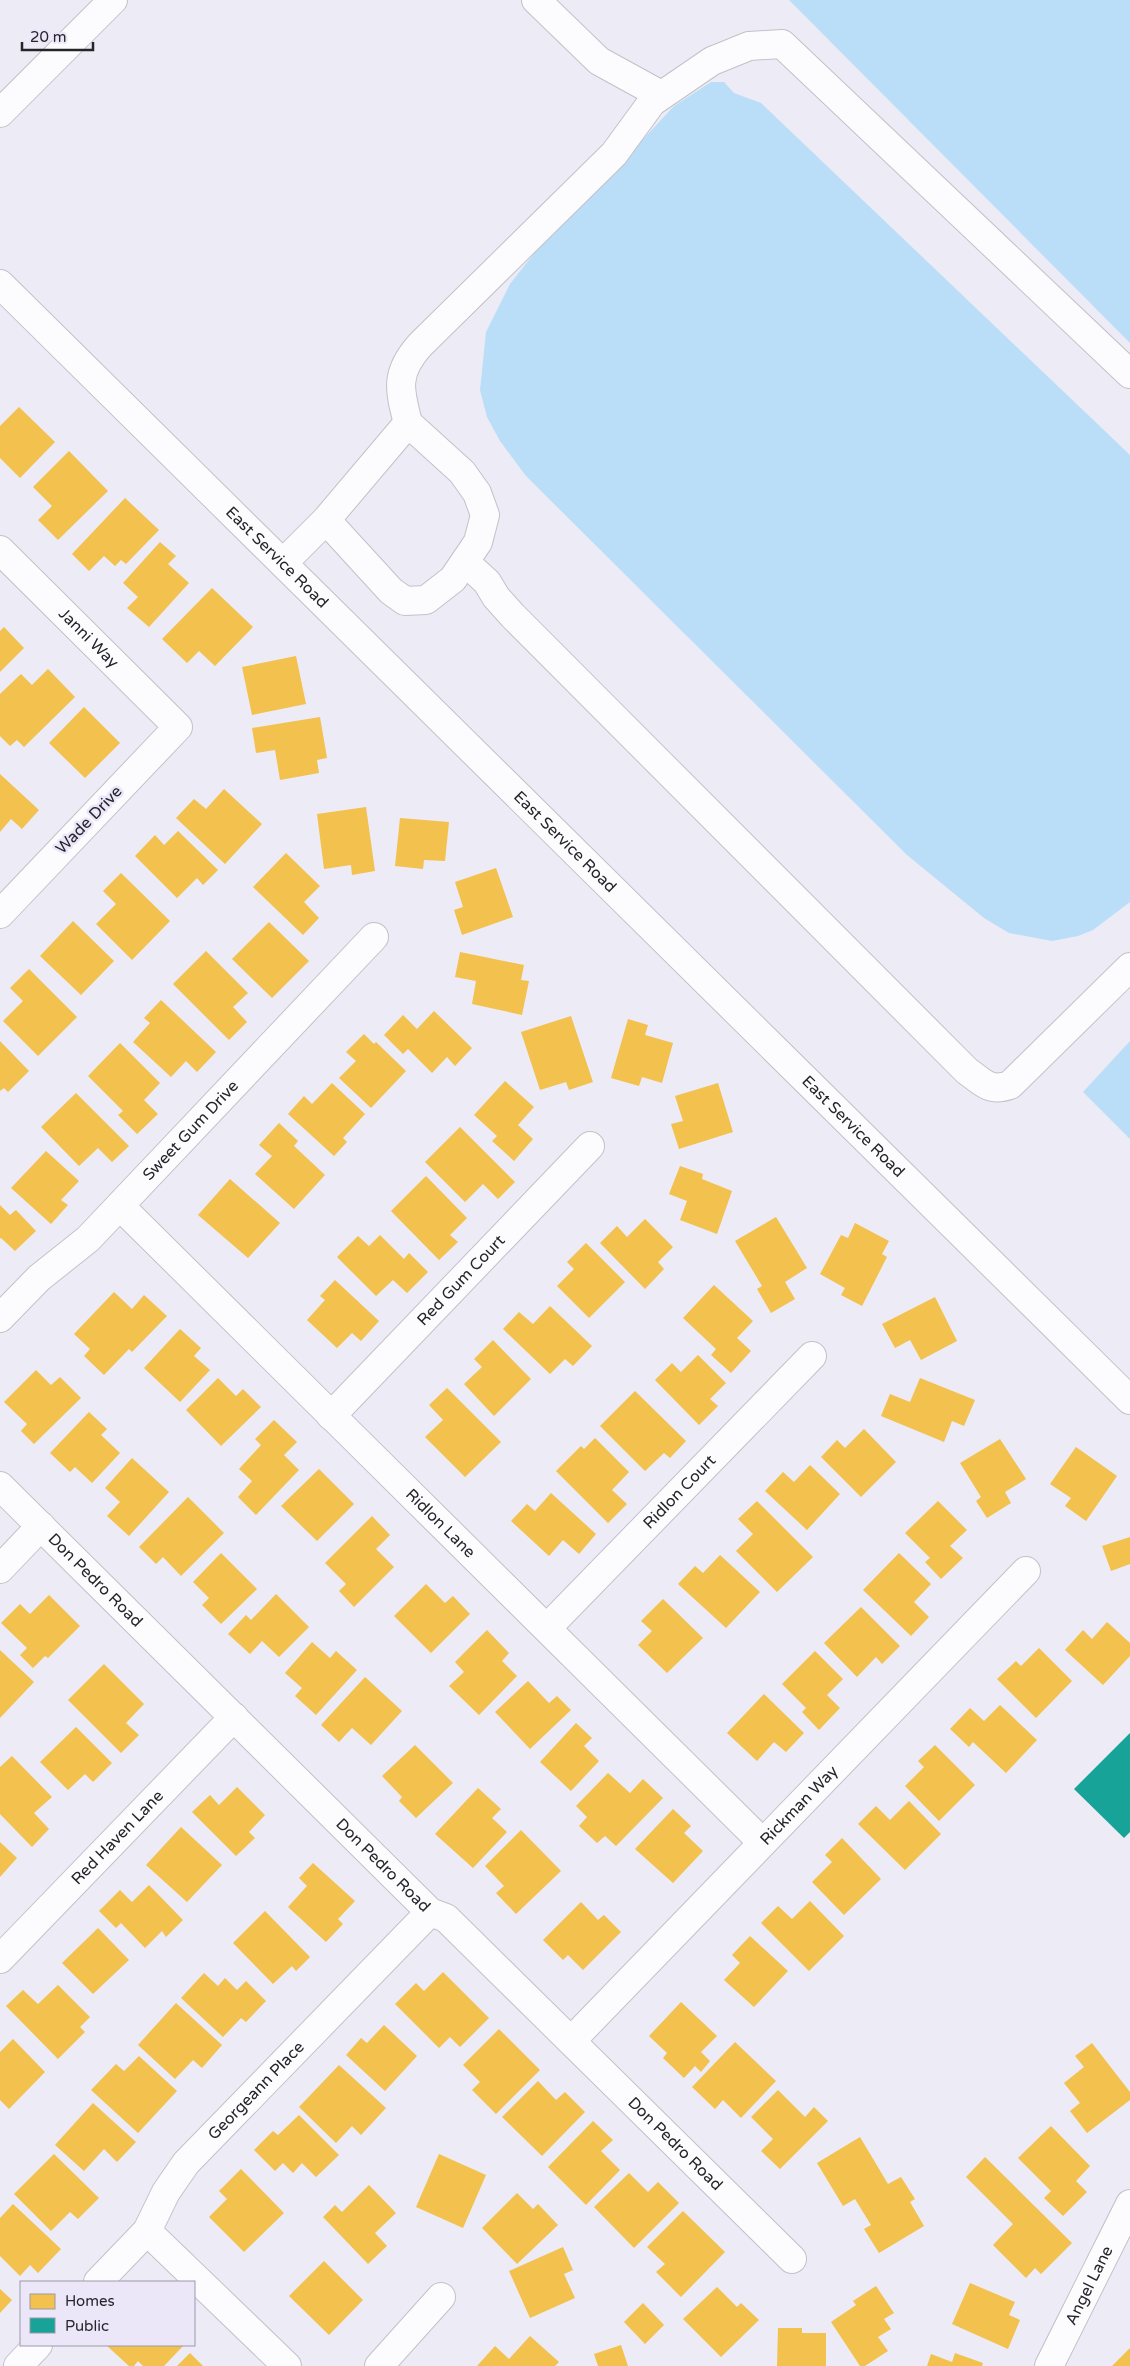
<svg xmlns="http://www.w3.org/2000/svg" width="1130" height="2366" viewBox="0 0 1130 2366" font-family="'Varela Round',sans-serif">
<style>
.water{fill:#badef7}
.homes{fill:#f2c14e}
.public{fill:#17a398}
.lines{fill:none;stroke-linecap:round;stroke-linejoin:round}
.minor-casing{stroke:#c3c1c9;stroke-width:30}
.minor{stroke:#fcfcfe;stroke-width:28}
.labels{text-anchor:middle;dominant-baseline:central;stroke-width:5;stroke-linejoin:round;paint-order:stroke}
.street-label{font-size:16px;fill:#26242b;stroke:#ebe7f9}
</style>
<rect width="100%" height="100%" fill="#edebf5"/>
<g class="water">
<path d="M789,0H1130V343Z"/>
<path d="M711,82H724L734,93L761,103L1130,455V902L1093,930L1078,936L1052,941L1009,933L984,918L907,855L526,476L500,441L487,417L480,390L486,332L510,284L546,238L606,179L674,106Z"/>
<path d="M1130,1041V1139L1083,1092Z"/>
</g>
<g class="homes">
<path d="M19,407L55,442L20,478L0,458V426Z"/>
<path d="M69,451L108,491L58,540L38,520L52,506L33,487Z"/>
<path d="M125,498L159,530L126,564L121,560L115,566L104,556L89,571L72,554Z"/>
<path d="M160,542L176,556L168,564L189,583L149,627L127,608L138,597L123,583Z"/>
<path d="M212,588L253,627L215,666L199,651L187,663L162,639Z"/>
<path d="M4,627L24,648L0,672V631Z"/>
<path d="M296,656L306,704L252,715L242,667Z"/>
<path d="M48,669L75,697L24,747L17,740L10,746L0,736V694L21,674L32,685Z"/>
<path d="M84,707L120,743L85,778L49,743Z"/>
<path d="M320,717L327,758L317,760L319,773L280,780L275,750L256,753L252,728Z"/>
<path d="M0,774L39,810L22,829L11,819L0,832Z"/>
<path d="M224,789L262,824L225,864L176,818L194,799L206,809Z"/>
<path d="M366,807L375,871L352,875L351,865L324,869L317,814Z"/>
<path d="M400,818L449,822L445,861L424,860L423,869L395,866Z"/>
<path d="M178,831L218,870L203,885L197,878L177,898L135,856L155,835L164,845Z"/>
<path d="M286,853L320,886L304,902L319,918L303,935L253,887Z"/>
<path d="M496,868L513,917L462,935L454,910L463,907L455,882Z"/>
<path d="M121,873L170,921L132,960L96,924L116,904L103,891Z"/>
<path d="M73,921L114,961L81,995L40,956Z"/>
<path d="M269,922L309,961L272,998L232,959Z"/>
<path d="M206,951L248,993L233,1007L247,1022L229,1040L173,984Z"/>
<path d="M460,952L524,965L521,980L529,981L522,1015L472,1004L476,981L455,977Z"/>
<path d="M29,969L77,1017L38,1056L3,1021L23,1001L10,988Z"/>
<path d="M161,1000L216,1052L197,1072L186,1061L171,1077L133,1042L150,1023L144,1018Z"/>
<path d="M434,1011L472,1048L455,1066L447,1057L432,1073L408,1049L403,1054L384,1035L403,1015L417,1029Z"/>
<path d="M571,1016L593,1082L569,1090L566,1082L540,1090L521,1032Z"/>
<path d="M628,1019L648,1025L645,1035L673,1043L662,1083L642,1077L639,1086L611,1078Z"/>
<path d="M364,1034L374,1044L376,1042L406,1071L371,1108L339,1078L356,1061L346,1052Z"/>
<path d="M0,1041L29,1071L8,1092L4,1088L0,1091Z"/>
<path d="M120,1043L160,1083L144,1100L158,1114L137,1134L118,1115L123,1111L88,1076Z"/>
<path d="M505,1081L534,1107L518,1125L533,1139L514,1161L492,1141L497,1136L474,1115Z"/>
<path d="M332,1083L365,1114L343,1138L347,1142L334,1156L288,1114L304,1096L312,1104Z"/>
<path d="M718,1083L733,1132L679,1149L671,1124L683,1121L675,1096Z"/>
<path d="M76,1093L129,1146L112,1162L98,1148L79,1166L41,1127Z"/>
<path d="M279,1123L298,1141L294,1146L325,1175L294,1209L255,1174L272,1156L259,1145Z"/>
<path d="M460,1127L515,1182L498,1199L483,1184L465,1202L425,1162Z"/>
<path d="M46,1151L79,1181L61,1200L68,1205L51,1224L11,1188Z"/>
<path d="M680,1166L703,1174L702,1179L732,1191L717,1234L680,1220L687,1201L669,1194Z"/>
<path d="M426,1176L467,1218L450,1235L458,1242L439,1260L391,1211Z"/>
<path d="M230,1179L280,1223L248,1258L198,1215Z"/>
<path d="M0,1205L10,1215L16,1210L36,1231L15,1251L1,1238L0,1239Z"/>
<path d="M776,1217L807,1268L785,1282L795,1299L771,1313L757,1289L762,1286L735,1241Z"/>
<path d="M645,1219L673,1247L658,1262L664,1269L645,1289L600,1243L617,1226L627,1237Z"/>
<path d="M855,1223L889,1241L882,1254L887,1257L862,1306L841,1295L845,1288L820,1274L841,1235L848,1238Z"/>
<path d="M380,1235L404,1259L409,1253L428,1272L407,1293L393,1280L376,1296L337,1257L358,1236L369,1246Z"/>
<path d="M586,1243L625,1282L589,1318L557,1286L574,1269L567,1262Z"/>
<path d="M335,1280L379,1321L361,1341L352,1333L337,1348L307,1320L325,1300L320,1296Z"/>
<path d="M714,1285L753,1321L737,1338L751,1351L731,1373L711,1355L716,1349L683,1318Z"/>
<path d="M114,1292L132,1309L144,1295L167,1316L132,1352L129,1349L104,1375L84,1356L90,1349L74,1334Z"/>
<path d="M935,1297L957,1341L921,1360L910,1340L895,1348L882,1324Z"/>
<path d="M550,1306L592,1346L573,1366L565,1359L550,1374L503,1329L519,1312L533,1324Z"/>
<path d="M180,1329L201,1348L194,1356L210,1370L180,1402L144,1368Z"/>
<path d="M493,1340L531,1379L494,1416L464,1384L482,1367L474,1359Z"/>
<path d="M698,1355L726,1383L710,1399L718,1406L699,1425L655,1380L672,1363L681,1372Z"/>
<path d="M36,1370L51,1385L60,1377L81,1398L34,1444L21,1431L27,1424L4,1402Z"/>
<path d="M218,1378L236,1396L243,1389L261,1407L221,1446L186,1410Z"/>
<path d="M920,1378L975,1400L964,1426L952,1421L944,1442L881,1416L890,1394L910,1402Z"/>
<path d="M447,1388L501,1442L465,1477L425,1437L443,1420L429,1405Z"/>
<path d="M635,1391L686,1441L670,1458L664,1453L645,1471L600,1426Z"/>
<path d="M89,1412L107,1429L101,1435L120,1453L92,1483L75,1467L70,1472L50,1453Z"/>
<path d="M274,1420L297,1442L284,1455L299,1470L256,1515L238,1497L252,1481L239,1469L261,1445L255,1439Z"/>
<path d="M864,1429L896,1462L861,1497L821,1457L837,1440L845,1448Z"/>
<path d="M595,1438L629,1472L612,1490L627,1504L608,1523L556,1471L581,1446L584,1449Z"/>
<path d="M1000,1439L1026,1479L1005,1492L1011,1503L987,1518L976,1501L981,1497L960,1463Z"/>
<path d="M1076,1447L1117,1476L1086,1521L1065,1506L1071,1498L1050,1484Z"/>
<path d="M132,1458L169,1492L129,1536L107,1516L120,1502L105,1488Z"/>
<path d="M810,1465L840,1494L807,1530L765,1491L783,1472L794,1482Z"/>
<path d="M319,1469L354,1504L317,1541L281,1506Z"/>
<path d="M551,1493L596,1534L579,1554L563,1540L549,1556L511,1521L527,1504L535,1511Z"/>
<path d="M188,1497L224,1533L181,1576L163,1557L156,1564L139,1547Z"/>
<path d="M757,1501L813,1557L777,1592L736,1551L753,1534L738,1519Z"/>
<path d="M938,1501L967,1530L950,1546L963,1558L941,1579L925,1562L930,1558L905,1533Z"/>
<path d="M372,1516L390,1535L376,1549L394,1567L354,1607L339,1591L346,1584L325,1563Z"/>
<path d="M1130,1537V1564L1111,1571L1102,1546Z"/>
<path d="M221,1553L257,1589L221,1624L202,1605L209,1598L193,1582Z"/>
<path d="M899,1553L931,1584L914,1602L929,1617L911,1636L863,1590Z"/>
<path d="M720,1555L760,1592L726,1628L678,1584L695,1566L703,1573Z"/>
<path d="M426,1584L445,1603L453,1596L470,1614L431,1653L394,1616Z"/>
<path d="M276,1594L309,1627L279,1657L262,1641L250,1654L228,1634L246,1615L251,1620Z"/>
<path d="M49,1595L80,1626L48,1658L45,1656L33,1668L20,1655L27,1648L1,1623L20,1604L30,1614Z"/>
<path d="M663,1599L703,1638L667,1673L638,1645L652,1631L641,1621Z"/>
<path d="M861,1607L900,1646L882,1664L876,1657L857,1677L824,1643Z"/>
<path d="M1107,1622L1130,1643V1656L1103,1685L1065,1650L1083,1630L1092,1639Z"/>
<path d="M487,1630L509,1653L502,1661L517,1676L479,1715L449,1686L464,1672L455,1662Z"/>
<path d="M312,1642L330,1658L336,1651L357,1670L316,1715L295,1696L302,1688L285,1673Z"/>
<path d="M1039,1648L1072,1681L1036,1718L997,1679L1016,1661L1021,1666Z"/>
<path d="M0,1650L34,1682L0,1718Z"/>
<path d="M815,1651L843,1679L827,1695L840,1708L819,1730L802,1712L806,1708L782,1684Z"/>
<path d="M104,1664L144,1704L126,1723L139,1735L121,1753L68,1700Z"/>
<path d="M365,1677L402,1711L371,1745L352,1728L339,1742L321,1725Z"/>
<path d="M528,1681L549,1703L557,1696L571,1710L530,1749L495,1712Z"/>
<path d="M764,1694L804,1733L786,1752L774,1742L757,1761L727,1733Z"/>
<path d="M1000,1705L1037,1740L1006,1773L973,1742L969,1747L950,1729L970,1708L984,1721Z"/>
<path d="M576,1723L592,1738L584,1746L599,1761L571,1791L540,1762Z"/>
<path d="M76,1727L112,1763L93,1782L85,1774L68,1790L40,1762Z"/>
<path d="M415,1745L453,1783L416,1818L399,1801L402,1797L382,1776Z"/>
<path d="M935,1745L975,1785L939,1821L905,1786L924,1767L918,1761Z"/>
<path d="M12,1756L52,1797L34,1813L49,1829L32,1847L0,1814V1767Z"/>
<path d="M608,1773L630,1793L643,1779L663,1798L616,1846L605,1836L597,1843L579,1826L587,1817L576,1806Z"/>
<path d="M237,1787L265,1815L249,1832L255,1838L236,1856L192,1812L210,1795L219,1805Z"/>
<path d="M478,1788L501,1809L492,1818L507,1832L473,1868L435,1834Z"/>
<path d="M909,1801L941,1834L905,1870L858,1824L876,1806L890,1820Z"/>
<path d="M673,1809L691,1826L684,1833L703,1851L673,1883L635,1849Z"/>
<path d="M181,1827L222,1865L187,1902L146,1865Z"/>
<path d="M521,1830L561,1871L516,1914L496,1893L504,1886L485,1866Z"/>
<path d="M842,1838L881,1879L844,1915L812,1882L832,1862L825,1855Z"/>
<path d="M0,1842L17,1858L0,1877Z"/>
<path d="M313,1863L355,1901L338,1919L343,1924L326,1942L288,1907L307,1886L299,1878Z"/>
<path d="M149,1885L183,1920L166,1937L162,1931L145,1948L121,1923L116,1928L99,1911L120,1890L132,1902Z"/>
<path d="M810,1901L844,1936L809,1971L761,1923L778,1906L792,1919Z"/>
<path d="M581,1902L598,1920L604,1915L621,1932L583,1970L568,1955L563,1960L543,1940Z"/>
<path d="M265,1911L310,1957L296,1971L292,1966L273,1984L233,1943Z"/>
<path d="M98,1928L129,1960L93,1994L62,1963Z"/>
<path d="M750,1936L788,1971L754,2007L724,1980L740,1963L732,1955Z"/>
<path d="M443,1972L489,2018L460,2047L450,2037L439,2048L395,2004L416,1983L424,1991Z"/>
<path d="M204,1973L218,1986L225,1978L237,1990L246,1981L266,2001L246,2022L241,2018L223,2037L181,1998Z"/>
<path d="M58,1985L90,2017L80,2027L85,2032L58,2059L6,2006L23,1990L38,2004Z"/>
<path d="M681,2002L717,2036L701,2052L710,2061L701,2072L695,2066L684,2078L663,2058L667,2053L649,2036Z"/>
<path d="M176,2003L222,2045L202,2068L193,2060L175,2079L138,2045Z"/>
<path d="M384,2025L417,2056L385,2091L346,2055L361,2038L367,2043Z"/>
<path d="M499,2029L540,2070L496,2114L472,2090L480,2082L463,2065Z"/>
<path d="M13,2039L45,2072L9,2109L0,2100V2052Z"/>
<path d="M735,2042L776,2081L741,2118L723,2100L715,2109L692,2087Z"/>
<path d="M1092,2043L1130,2092V2100L1087,2133L1070,2111L1080,2103L1064,2083L1084,2067L1075,2056Z"/>
<path d="M139,2056L177,2091L138,2133L91,2090L116,2064L124,2071Z"/>
<path d="M339,2065L386,2108L361,2135L352,2126L336,2143L299,2107Z"/>
<path d="M538,2081L556,2100L565,2092L585,2112L542,2156L502,2117Z"/>
<path d="M778,2090L805,2117L814,2107L828,2121L780,2169L761,2151L773,2139L751,2117Z"/>
<path d="M93,2103L136,2142L117,2162L104,2149L84,2171L55,2145Z"/>
<path d="M299,2115L339,2155L316,2177L302,2163L293,2173L283,2163L275,2171L254,2150L273,2131L278,2135Z"/>
<path d="M593,2121L613,2140L601,2151L620,2170L586,2205L548,2167Z"/>
<path d="M1051,2126L1090,2166L1076,2181L1087,2192L1063,2216L1044,2198L1051,2191L1018,2158Z"/>
<path d="M860,2137L888,2184L901,2177L915,2199L910,2202L924,2226L879,2253L864,2229L871,2225L855,2199L843,2206L817,2163Z"/>
<path d="M54,2154L99,2198L78,2219L70,2212L51,2231L14,2194Z"/>
<path d="M439,2154L486,2175L463,2228L416,2207Z"/>
<path d="M985,2157L1072,2243L1041,2274L1035,2268L1026,2278L993,2245L1013,2224L966,2177Z"/>
<path d="M241,2169L284,2213L244,2252L209,2217L227,2199L219,2191Z"/>
<path d="M629,2173L648,2192L658,2182L679,2203L634,2248L594,2207Z"/>
<path d="M369,2185L396,2213L375,2233L387,2246L368,2264L323,2217L335,2205L342,2212Z"/>
<path d="M517,2193L533,2209L538,2204L558,2225L517,2264L482,2228Z"/>
<path d="M13,2204L61,2249L38,2273L30,2265L20,2276L0,2256V2218Z"/>
<path d="M683,2211L725,2252L681,2297L656,2272L665,2264L647,2247Z"/>
<path d="M563,2247L573,2270L564,2274L575,2298L530,2318L509,2271Z"/>
<path d="M324,2261L363,2300L329,2335L289,2296Z"/>
<path d="M970,2283L1015,2302L1009,2315L1020,2320L1008,2349L952,2324Z"/>
<path d="M876,2286L894,2313L884,2319L891,2329L878,2337L888,2351L865,2366H860L831,2322L856,2305L853,2301Z"/>
<path d="M717,2287L737,2307L741,2303L759,2320L721,2357L683,2319Z"/>
<path d="M0,2289L12,2300L0,2313Z"/>
<path d="M643,2303L664,2325L645,2344L624,2322Z"/>
<path d="M778,2328H802V2333H826V2366H777Z"/>
<path d="M530,2336L559,2362L555,2366H477L495,2346L509,2359Z"/>
<path d="M106,2345H184L164,2366H143L138,2361L134,2366H129Z"/>
<path d="M621,2345L628,2366H598L594,2354Z"/>
<path d="M1130,2348V2366H1112Z"/>
<path d="M190,2353L203,2366H177Z"/>
<path d="M955,2353L983,2363L982,2366H927L931,2354L952,2362Z"/>
</g>
<path class="public" d="M1130,1733V1832L1124,1838L1074,1789Z"/>
<g class="lines">
<g class="minor-casing">
<g id="minor">
<path d="M536,0L599,61L661,95"/>
<path d="M0,113L113,0"/>
<path id="s1" d="M0,284L1130,1400"/>
<path d="M408,423C399,389 395,373 420,345L614,154L652,102L712,61L749,46L782,44L1130,374"/>
<path id="s2" d="M0,550L178,727L0,914"/>
<path d="M465,562L487,582L496,597L513,616L967,1071C984,1083 989,1092 1010,1085L1130,967"/>
<path d="M283,563L326,520L391,591L405,601L426,600L453,579L478,542L485,515L477,493L462,472L408,423L326,520"/>
<path id="s3" d="M120,1206L762,1842"/>
<path id="s4" d="M0,1318L39,1278L88,1239L374,937"/>
<path id="s5" d="M331,1416L590,1146"/>
<path id="s6" d="M0,1486L430,1912L446,1918L792,2259"/>
<path d="M0,1569L41,1526"/>
<path id="s7" d="M547,1628L812,1356"/>
<path id="s8" d="M0,1959L234,1717"/>
<path id="s9" d="M571,2041L1026,1571"/>
<path d="M147,2231L287,2366"/>
<path id="s10" d="M98,2282L147,2231L166,2192L186,2163L430,1912"/>
<path d="M18,2366L38,2345"/>
<path d="M379,2366L441,2297"/>
<path id="s11" d="M1049,2366L1130,2204"/>
</g>
</g>
<use href="#minor" class="minor"/>
</g>
<g class="labels">
<g class="street-label">
<text stroke="none"><textPath href="#s1" startOffset="389">East Service Road</textPath></text>
<text stroke="none"><textPath href="#s2" startOffset="125">Janni Way</textPath></text>
<text transform="translate(89 820) rotate(-46)">Wade Drive</text>
<text stroke="none"><textPath href="#s1" startOffset="794">East Service Road</textPath></text>
<text stroke="none"><textPath href="#s1" startOffset="1199">East Service Road</textPath></text>
<text stroke="none"><textPath href="#s4" startOffset="268">Sweet Gum Drive</textPath></text>
<text stroke="none"><textPath href="#s5" startOffset="188">Red Gum Court</textPath></text>
<text stroke="none"><textPath href="#s7" startOffset="190">Ridlon Court</textPath></text>
<text stroke="none"><textPath href="#s3" startOffset="451">Ridlon Lane</textPath></text>
<text stroke="none"><textPath href="#s6" startOffset="134">Don Pedro Road</textPath></text>
<text stroke="none"><textPath href="#s9" startOffset="328">Rickman Way</textPath></text>
<text stroke="none"><textPath href="#s8" startOffset="169">Red Haven Lane</textPath></text>
<text stroke="none"><textPath href="#s6" startOffset="539">Don Pedro Road</textPath></text>
<text stroke="none"><textPath href="#s10" startOffset="250">Georgeann Place</textPath></text>
<text stroke="none"><textPath href="#s6" startOffset="944">Don Pedro Road</textPath></text>
<text stroke="none"><textPath href="#s11" startOffset="90">Angel Lane</textPath></text>
</g>
</g>
<rect x="20" y="2281" width="175" height="65" fill="#ebe7f9" stroke="#9c99a7"/>
<rect x="30" y="2294" width="25" height="15" fill="#f2c14e" stroke="#9c99a7"/>
<text x="65" y="2306" font-size="15" fill="#26242b">Homes</text>
<rect x="30" y="2318" width="25" height="15" fill="#17a398" stroke="#9c99a7"/>
<text x="65" y="2331" font-size="15" fill="#26242b">Public</text>
<path d="M22 42v8h71v-8" fill="none" stroke="#26242b" stroke-width="2.5"/>
<text x="30" y="42" font-size="15" fill="#26242b" stroke="#ebe7f9" stroke-width="4" paint-order="stroke">20 m</text>
</svg>
